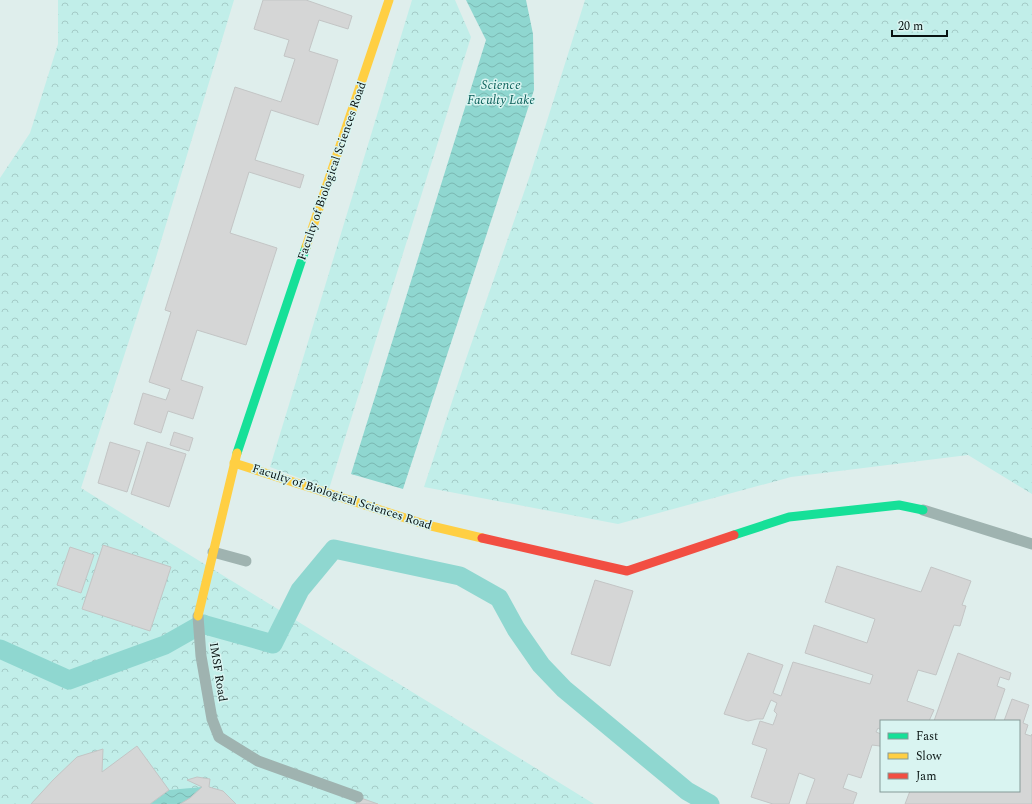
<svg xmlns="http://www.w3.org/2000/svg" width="1032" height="804" viewBox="0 0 1032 804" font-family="Spectral,serif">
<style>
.forest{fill:url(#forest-crowns)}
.water{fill:url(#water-waves)}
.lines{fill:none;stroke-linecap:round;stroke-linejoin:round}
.canal{stroke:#8fd7d0;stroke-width:19}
.building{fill:#d5d6d6;stroke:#c3c5c5}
.lane{stroke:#9fb3b0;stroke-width:11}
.fast{stroke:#16e098;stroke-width:9}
.slow{stroke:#ffcf43;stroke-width:9}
.jam{stroke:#f24e42;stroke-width:9}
.labels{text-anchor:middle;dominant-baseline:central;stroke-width:3;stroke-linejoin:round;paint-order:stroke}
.street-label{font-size:12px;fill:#081211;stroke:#d9f4f1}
.water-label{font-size:13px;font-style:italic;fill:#0d615b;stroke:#d9f4f1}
</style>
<defs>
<pattern id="forest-crowns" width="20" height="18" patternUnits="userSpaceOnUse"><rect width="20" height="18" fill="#c1eee9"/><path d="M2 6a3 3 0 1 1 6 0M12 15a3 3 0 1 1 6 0" fill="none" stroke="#a4cbc7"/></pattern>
<pattern id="water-waves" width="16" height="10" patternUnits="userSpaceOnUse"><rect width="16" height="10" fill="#8fd7d0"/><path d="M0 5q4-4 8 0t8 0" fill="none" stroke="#7ab8b2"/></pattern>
</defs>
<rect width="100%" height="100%" fill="#dfeeec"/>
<g class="forest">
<path d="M58,0H234L154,264L81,488L594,804H0V178L30,133L58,44Z"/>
<path d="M412,0H455L471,37L329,489L270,467Z"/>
<path d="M585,0H1032V494L968,455L791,477L618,524L424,487L466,359L530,175Z"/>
</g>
<g class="water">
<path d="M466,0H526L533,34L534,90L403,489L351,474L486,40Z"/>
<path d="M202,787L183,804H150L169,790Z"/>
</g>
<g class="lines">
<path class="canal" d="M0,649L69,680L165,645L202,624L273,644L300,590L334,549L460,576L499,598L516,629L541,665L564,689L687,791L710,804"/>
</g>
<g class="building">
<path d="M263,0H306L352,16L348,29L319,20L309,51L338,60L318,125L271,110L255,160L304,175L300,188L249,172L230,233L277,248L246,345L197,330L181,380L203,387L193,419L168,411L161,433L134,424L143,393L166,400L170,389L149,382L171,312L165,310L235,87L281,102L295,59L284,56L289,40L254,29Z"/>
<path d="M174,432L193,438L189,451L170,445Z"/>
<path d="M110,442L140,451L127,492L98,483Z"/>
<path d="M147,442L186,454L169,507L131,494Z"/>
<path d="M103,545L171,567L150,631L82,609Z"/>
<path d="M70,547L94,555L81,593L57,585Z"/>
<path d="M837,566L921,592L931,567L971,581L962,605L966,606L960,626L954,625L936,675L918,670L907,701L934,710L929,721H881V730L878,728L876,732L881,734V748L880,746L872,745L861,778L848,774L843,788L857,793L853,804H806L815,779L799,773L789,804H773L751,797L767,749L752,744L760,721L773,725L777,714L774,711L777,703L771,700L763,719H757L748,721L724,714L748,653L783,665L773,693L781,696L793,662L870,684L873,675L805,653L814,625L867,643L875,619L825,602Z"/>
<path d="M595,580L633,591L610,666L571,654Z"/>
<path d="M958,653L1011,673L1009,680L1000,677L997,686L1005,689L994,721H934Z"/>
<path d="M1012,699L1029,705L1023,723L1028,725L1025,734L1031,736L1032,734V804H905L910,791H1019V721H1004Z"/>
<path d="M137,746L169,790L150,804H31L53,780L77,757L103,749L102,772Z"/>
<path d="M197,777L210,779L209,787L223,791L236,804H180L190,798L202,787L187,780Z"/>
<path d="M358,797L378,804H356Z"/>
</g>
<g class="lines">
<g class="lane">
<path d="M923,510L1032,544"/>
<path d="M213,552L246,561"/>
<path d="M198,616L201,656L212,719L219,737L258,761L358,797"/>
</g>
<g class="fast">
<path d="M237,453L306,247"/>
<path d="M734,535L789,517L899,505L923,510"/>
</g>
<g class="slow">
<path d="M306,247L389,0"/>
<path d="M234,463L427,525L482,538"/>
<path d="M198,616L237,453"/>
</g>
<path class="jam" d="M482,538L627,571L734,535"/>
</g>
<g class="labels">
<g class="street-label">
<text transform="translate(332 171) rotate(-71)">Faculty of Biological Sciences Road</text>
<text transform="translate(342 497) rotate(18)">Faculty of Biological Sciences Road</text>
<text transform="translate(218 672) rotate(81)">IMSF Road</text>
</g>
<g class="water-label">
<text x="501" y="85">Science<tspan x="501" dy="15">Faculty Lake</tspan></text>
</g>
</g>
<rect x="880" y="720" width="140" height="72" fill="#d9f4f1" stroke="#859a97"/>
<rect x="888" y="733" width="20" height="6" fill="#16e098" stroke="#859a97"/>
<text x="916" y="740" font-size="12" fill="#081211">Fast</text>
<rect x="888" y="753" width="20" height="6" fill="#ffcf43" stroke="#859a97"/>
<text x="916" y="760" font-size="12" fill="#081211">Slow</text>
<rect x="888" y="773" width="20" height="6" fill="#f24e42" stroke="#859a97"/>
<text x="916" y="780" font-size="12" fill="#081211">Jam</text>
<path d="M892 30v6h55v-6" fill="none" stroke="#081211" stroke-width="2"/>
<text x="898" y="30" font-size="12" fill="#081211" stroke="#d9f4f1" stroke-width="3" paint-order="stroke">20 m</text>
</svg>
